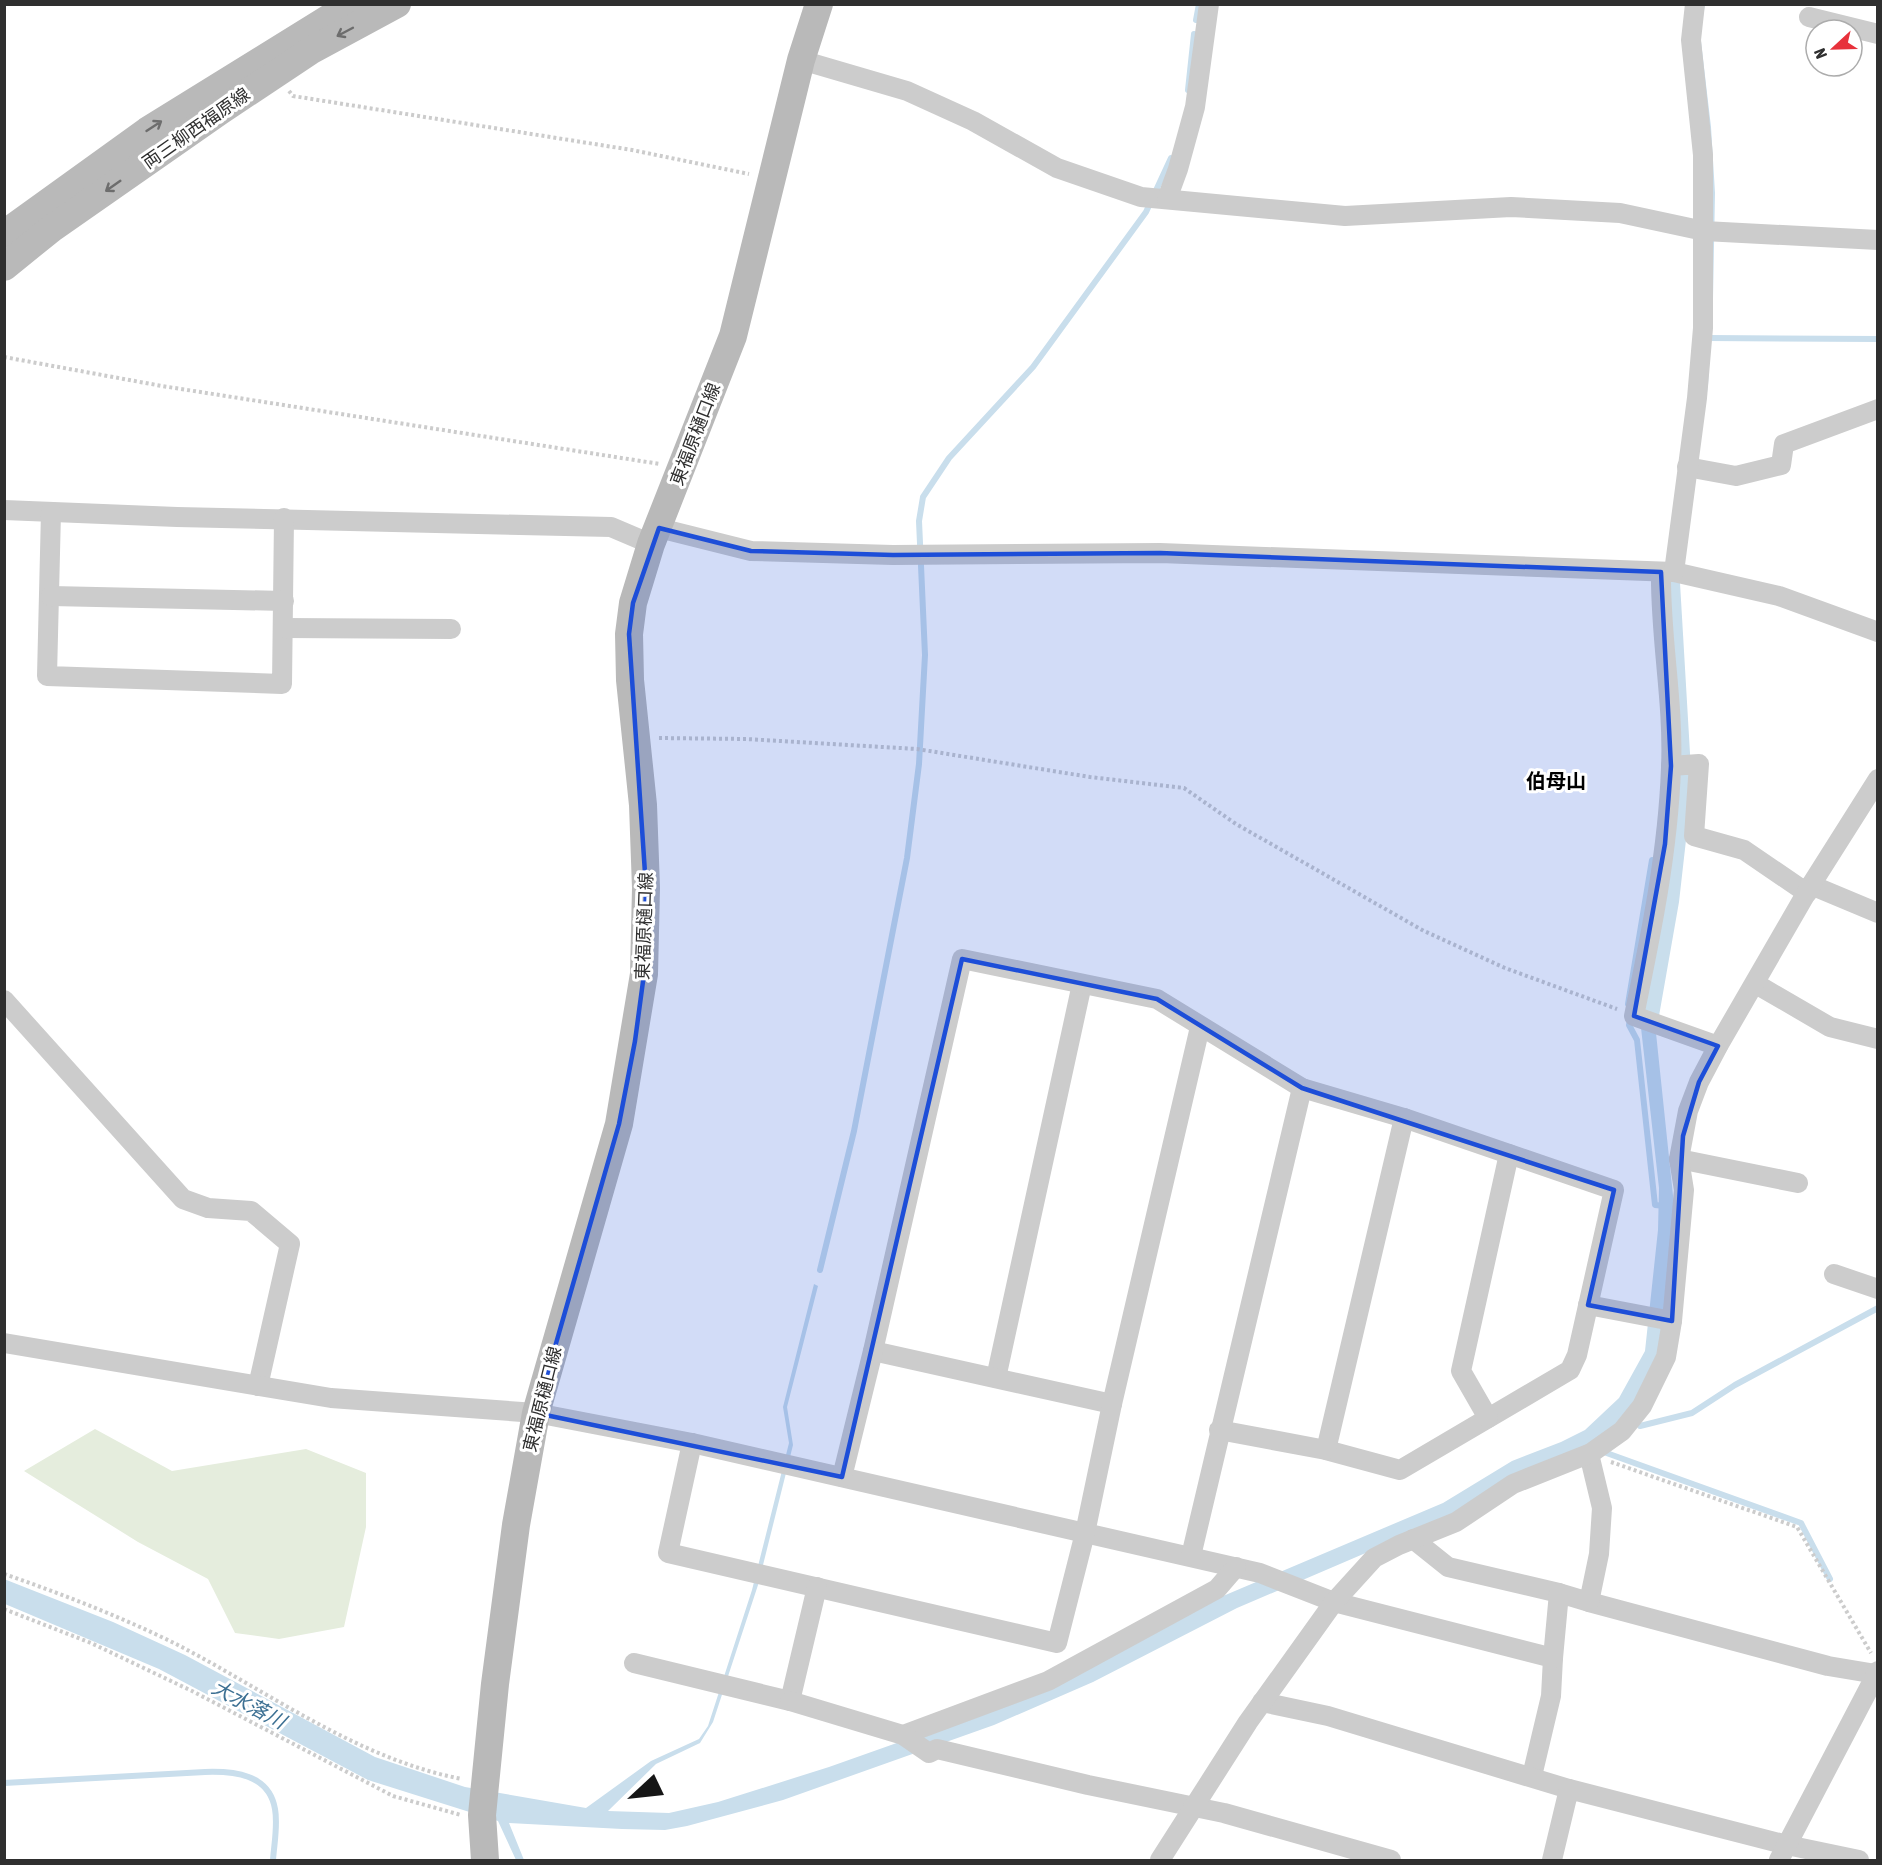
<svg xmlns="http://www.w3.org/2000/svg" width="1882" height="1865" viewBox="0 0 1882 1865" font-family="'Asap Condensed','Noto Sans JP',sans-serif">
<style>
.green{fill:#e5eddd}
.water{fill:#c9deec}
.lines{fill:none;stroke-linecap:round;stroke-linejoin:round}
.stream{stroke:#c9deec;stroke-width:6}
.building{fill:#161616}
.path{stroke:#ccc;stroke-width:4;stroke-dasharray:3 3;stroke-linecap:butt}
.street{stroke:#ccc;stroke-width:20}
.secondary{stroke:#b9b9b9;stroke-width:28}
.oneway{stroke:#6d6d6d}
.marked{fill:#1d4ed8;fill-opacity:0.2;stroke:#1d4ed8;stroke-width:4.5;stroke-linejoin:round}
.labels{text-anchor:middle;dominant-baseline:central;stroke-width:6;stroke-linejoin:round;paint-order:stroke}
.street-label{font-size:18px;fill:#2f2f2f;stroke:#fff}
.neighbourhood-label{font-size:20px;font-weight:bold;fill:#000;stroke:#fff}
.water-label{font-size:20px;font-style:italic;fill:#3c7093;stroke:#fff}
</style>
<rect width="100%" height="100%" fill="#fff"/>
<path class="green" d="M95,1429L172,1471L306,1449L366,1473V1527L344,1627L279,1639L235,1633L208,1579L138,1542L24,1471Z"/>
<path class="water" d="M1699,5H1705L1700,33L1711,127L1715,193L1713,299L1708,385L1680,583L1692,787L1679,902L1656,1033L1674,1205L1664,1338L1652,1376L1634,1404L1608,1433L1566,1459L1521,1474L1452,1516L1237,1608L1093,1682L994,1725L783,1800L687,1826L665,1830L622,1829L509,1823L524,1860H516L498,1821L368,1780L159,1669L5,1604L4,1579L113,1622L185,1655L375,1757L465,1787L586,1808L651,1761L699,1739L708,1726L752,1590L789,1443L783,1407L814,1284L818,1286L787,1407L793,1445L758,1585L713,1722L700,1743L656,1764L608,1811L669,1813L718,1802L829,1767L987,1711L1097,1662L1209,1602L1443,1503L1512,1461L1561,1442L1585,1430L1619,1398L1645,1351L1658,1230L1659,1188L1639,1010L1664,887L1675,778L1666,580H1674C1693,462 1711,343 1710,222C1710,189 1709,155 1705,122C1700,82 1693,45 1699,5Z"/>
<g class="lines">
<g class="stream">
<path d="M1196,20L1199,4"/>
<path d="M1188,90L1194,34"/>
<path d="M1708,338L1878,339"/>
<path d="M1628,1004L1652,860"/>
<path d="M1630,1017L1629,1025L1637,1040L1655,1205L1665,1206"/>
<path d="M820,1270L854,1131L907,858L919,764L925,655L919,521L923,497L949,458L1033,367L1146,212L1171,158"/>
<path d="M1640,1426L1692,1413L1735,1385L1878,1308"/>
<path d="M1601,1451L1801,1523L1830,1579"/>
<path d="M4,1783L205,1772C234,1771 269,1774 275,1809C278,1825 274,1845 273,1860"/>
</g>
</g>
<path class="building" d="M654,1774L664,1795L627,1799Z"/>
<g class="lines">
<g class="path">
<path d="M289,91L293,96L632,150L749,174"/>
<path d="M4,357L162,386L660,464"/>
<path d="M659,738L746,739L917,749L1090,777L1184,788L1236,824L1424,931L1505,968L1617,1009"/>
<path d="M1611,1462L1797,1527L1871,1653"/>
<path d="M4,1574C62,1594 119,1616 174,1643C268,1691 357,1759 462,1779"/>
<path d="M4,1609L91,1643L192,1691L393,1796L461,1815"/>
</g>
<g class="street">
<path d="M1809,17L1878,34"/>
<path d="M801,60L907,91L973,121L1057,168L1141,197L1345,216L1511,207L1620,213L1704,231L1878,240"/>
<path d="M1167,199L1178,169L1195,107L1209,4"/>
<path d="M1687,467L1736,476L1781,465L1784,444L1878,409"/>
<path d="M4,510L177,517L611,527L651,544"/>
<path d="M51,512L47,676L282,684L284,518"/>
<path d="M659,528L751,551L893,555L1160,553L1674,572L1779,596L1878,632"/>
<path d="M1661,572C1660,637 1674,703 1671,768C1668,852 1651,934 1634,1016L1718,1046"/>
<path d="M1674,572L1697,398L1703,328V155L1691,40L1695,4"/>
<path d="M51,596L284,601"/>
<path d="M284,628L451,629"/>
<path d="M1671,766L1699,764L1694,836L1744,850L1807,893"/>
<path d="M1811,885L1878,913"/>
<path d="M1756,984L1830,1027L1878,1039"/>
<path d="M4,1000L183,1199L208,1208L251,1211L290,1244L258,1386"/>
<path d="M1679,1159L1798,1183"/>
<path d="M1834,1274L1878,1289"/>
<path d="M1588,1305L1672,1321"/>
<path d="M4,1343L331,1398L536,1413L692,1443L1260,1573L1334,1602L1553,1658L1551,1696L1532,1776"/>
<path d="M996,1378L1082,984"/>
<path d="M1112,1404L873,1351L962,959L1157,999L1302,1088L1404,1118L1614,1190L1577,1355L1570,1370L1400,1470L1326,1450L1219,1430"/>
<path d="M1488,1418L1461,1371L1509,1154"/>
<path d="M692,1443L668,1553L1057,1643L1085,1533L1112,1404L1200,1027"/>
<path d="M1326,1450L1404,1118"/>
<path d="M842,1477L873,1351"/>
<path d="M1413,1539L1448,1567L1559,1593"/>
<path d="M1191,1556L1302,1088"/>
<path d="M1589,1602L1828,1666L1876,1674"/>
<path d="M1553,1658L1559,1593L1589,1602L1599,1554L1602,1508L1589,1454"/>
<path d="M634,1663L790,1701L817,1587"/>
<path d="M790,1701L903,1735L1048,1681L1217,1589L1236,1567"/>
<path d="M1262,1702L1328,1716L1569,1789"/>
<path d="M903,1735L929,1753L937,1749L1088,1785L1224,1813L1391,1860"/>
<path d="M1160,1860L1248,1722L1334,1602L1374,1558L1399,1545L1456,1522L1513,1484L1591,1453L1622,1431L1642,1406L1666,1357L1672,1321L1684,1190L1679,1159L1688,1111L1699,1082L1718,1046L1811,885L1878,779"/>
<path d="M1552,1860L1569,1789L1787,1845L1859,1860"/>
<path d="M1779,1860L1878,1671"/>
</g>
<g class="secondary">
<path d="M4,234L147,131L352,4"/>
<path d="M4,267L51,229L220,111L310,51L397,4"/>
<path d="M485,1860L482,1815L495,1684L516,1525L536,1413L619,1124L644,974L646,888L643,805L630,680L629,634L633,603L651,544L733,336L801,60L819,4"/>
</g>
</g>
<defs><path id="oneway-shaft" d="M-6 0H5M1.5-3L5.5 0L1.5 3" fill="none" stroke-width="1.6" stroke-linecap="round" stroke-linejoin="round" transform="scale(1.5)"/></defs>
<g class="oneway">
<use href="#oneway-shaft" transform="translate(345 32) rotate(152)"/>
<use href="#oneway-shaft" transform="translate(154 126) rotate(-33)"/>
<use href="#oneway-shaft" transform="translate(113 186) rotate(145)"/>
</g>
<path class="marked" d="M659,528L751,551L893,555L1160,553L1661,572L1671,766L1665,844L1634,1016L1718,1046L1699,1082L1683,1136L1672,1321L1588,1305L1614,1190L1302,1088L1157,999L962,959L842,1477L536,1413L619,1124L635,1041L644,974L646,888L629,634L633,603Z"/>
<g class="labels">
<g class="street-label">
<text transform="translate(196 128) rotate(-35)">両三柳西福原線</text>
<text transform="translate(695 434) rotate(-69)">東福原樋口線</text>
<text transform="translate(644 926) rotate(-88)">東福原樋口線</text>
<text transform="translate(542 1399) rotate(-76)">東福原樋口線</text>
</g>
<g class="neighbourhood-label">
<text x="1556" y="780">伯母山</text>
</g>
<g class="water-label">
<text transform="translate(249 1704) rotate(28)">大水落川</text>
</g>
</g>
<rect width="1882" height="1865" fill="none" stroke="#2f2f2f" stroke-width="12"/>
<g transform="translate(1834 48) rotate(248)"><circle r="28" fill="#ffffff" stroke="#acacac" stroke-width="1.5"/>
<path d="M0-4.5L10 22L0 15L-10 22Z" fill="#e7313b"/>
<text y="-9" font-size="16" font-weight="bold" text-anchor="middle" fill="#2f2f2f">N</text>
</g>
</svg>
